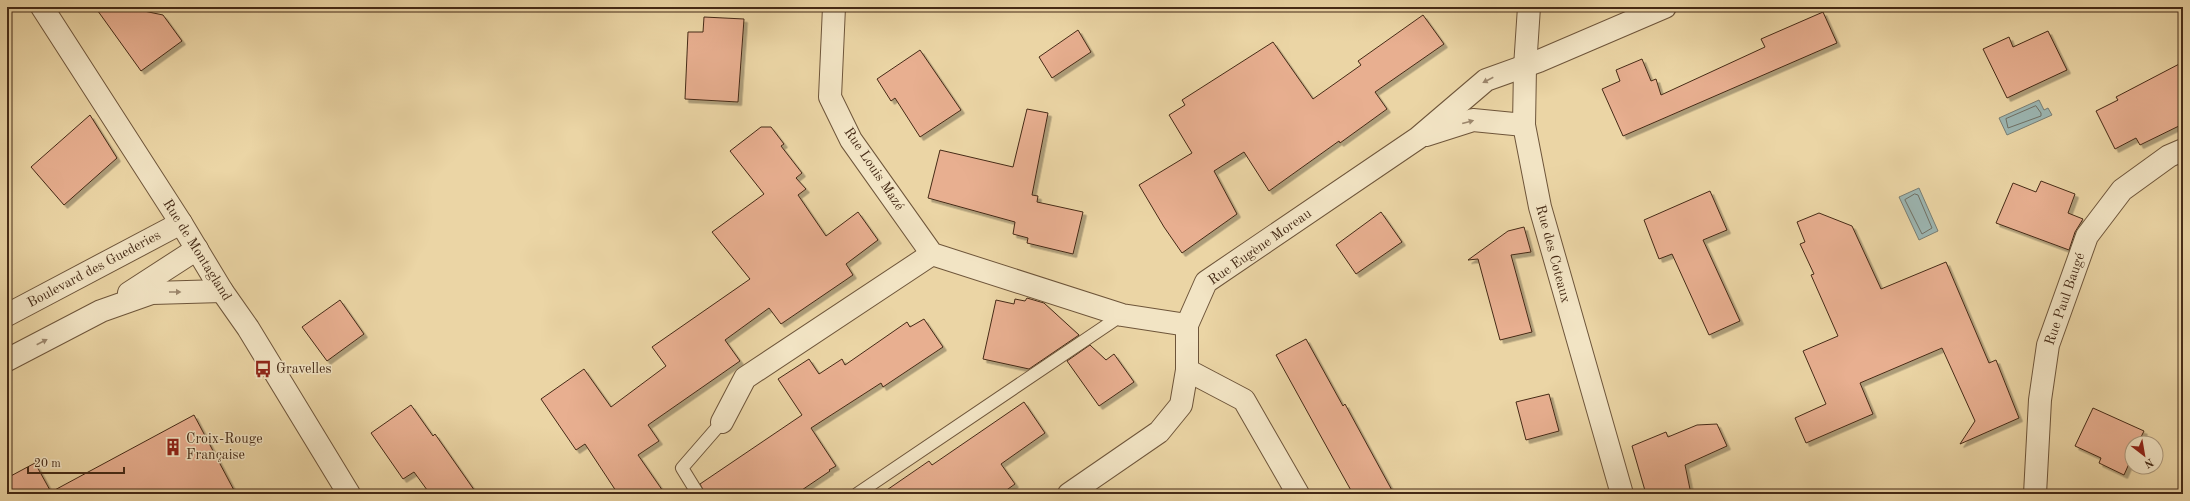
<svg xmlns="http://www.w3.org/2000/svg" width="2190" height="501" viewBox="0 0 2190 501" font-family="'Old Standard TT',serif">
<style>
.water{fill:#9cb6b2;stroke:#797e74}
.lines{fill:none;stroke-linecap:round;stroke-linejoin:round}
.shore{stroke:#707064;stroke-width:1}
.building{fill:#e8af90;stroke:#452a16;filter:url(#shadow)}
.service-casing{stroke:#6e553a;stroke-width:14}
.minor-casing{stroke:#6e553a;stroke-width:24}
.tertiary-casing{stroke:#6e553a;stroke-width:24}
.service{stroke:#f2e4c4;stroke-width:12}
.minor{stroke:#f2e4c4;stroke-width:22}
.tertiary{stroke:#f2e4c4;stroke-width:22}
.oneway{fill:#9c876d}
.labels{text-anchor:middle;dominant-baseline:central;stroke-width:3;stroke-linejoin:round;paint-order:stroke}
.street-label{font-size:14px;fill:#452a16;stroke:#f2e4c4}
.poi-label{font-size:14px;fill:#452a16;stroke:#f2e4c4;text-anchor:start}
</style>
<defs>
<filter id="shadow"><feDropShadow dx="3.5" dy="3.5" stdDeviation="0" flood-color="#0004"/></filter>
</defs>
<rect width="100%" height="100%" fill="#ebd5a5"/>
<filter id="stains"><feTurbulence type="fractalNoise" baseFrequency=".005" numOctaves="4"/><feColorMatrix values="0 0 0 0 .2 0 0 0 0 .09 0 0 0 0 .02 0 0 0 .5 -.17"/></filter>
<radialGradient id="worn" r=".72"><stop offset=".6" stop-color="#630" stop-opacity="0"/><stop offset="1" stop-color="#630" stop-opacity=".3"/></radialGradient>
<g class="water">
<path d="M2039,100L2044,110L2048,108L2052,115L2007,135L1999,118Z"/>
<path d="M1919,188L1938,231L1919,240L1899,197Z"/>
</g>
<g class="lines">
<g class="shore">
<path d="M2036,106L2041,113V116L2008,128L2006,119Z"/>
<path d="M1915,194L1918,195L1932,228L1922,234L1905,200Z"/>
</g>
</g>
<g class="building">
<path d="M95,7H137L139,10L163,15L182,41L141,71Z"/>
<path d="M1823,12L1837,43L1623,136L1602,89L1620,81L1616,70L1642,59L1651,81L1656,79L1661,95L1765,47L1761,39Z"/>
<path d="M1423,15L1444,44L1375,92L1387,109L1340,143L1339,141L1269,191L1244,152L1214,171L1237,214L1182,253L1164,227L1139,185L1192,153L1169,115L1185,105L1182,100L1273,42L1313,99L1361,65L1358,61Z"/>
<path d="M704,17L744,19L738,102L685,99L688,32H703Z"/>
<path d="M1078,30L1091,52L1052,78L1039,57Z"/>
<path d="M2048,31L2067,70L2007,98L1983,49L2009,37L2013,47Z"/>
<path d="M920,50L961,110L920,137L895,98L891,101L877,79Z"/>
<path d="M2183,62V124L2140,145L2136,138L2115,149L2096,111L2118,100L2116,97Z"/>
<path d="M1027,109L1048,113L1032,195L1038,196L1037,202L1083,212L1073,254L1027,243L1028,238L1013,234L1015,222L928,198L940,150L1013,167Z"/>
<path d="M90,115L117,158L64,205L31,167Z"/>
<path d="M761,127H771L784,144L781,146L802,173L796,178L806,189L798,195L826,236L858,212L878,240L846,264L853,275L781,324L769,308L725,340L740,361L648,425L659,441L638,455L665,494H618L585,444L576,450L541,399L584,369L611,407L666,366L652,347L750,279L712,232L764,194L730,151Z"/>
<path d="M2041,181L2075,194L2068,213L2083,219L2075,232L2069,250L1996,223L2013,183L2036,192Z"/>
<path d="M1710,191L1727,230L1703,240L1740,321L1709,335L1672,254L1659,259L1644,220Z"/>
<path d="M1381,212L1402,242L1356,274L1336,245Z"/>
<path d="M1819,213L1852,226L1881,289L1946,262L1989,363L1996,360L2019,418L1960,444L1975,421L1942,348L1860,383L1873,414L1806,443L1795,418L1826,404L1803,351L1838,336L1811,275L1814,274L1800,244L1805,242L1797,222Z"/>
<path d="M1524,227L1531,252L1511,255L1532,332L1500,340L1478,259L1468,260L1508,231Z"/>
<path d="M1027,298L1044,303L1079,335L1029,369L983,359L996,300L1014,304L1015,299L1025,301Z"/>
<path d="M340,300L364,334L327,361L302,327Z"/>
<path d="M924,319L943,347L883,387L881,383L811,428L836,466L829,470L830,471L796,494H705L700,484L802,415L778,379L809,359L819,374L842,359L845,365L907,322L910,327Z"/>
<path d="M1306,339L1343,406L1345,404L1394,494H1353L1324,442L1276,355Z"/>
<path d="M1090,345L1106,360L1114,354L1134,382L1099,406L1067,361Z"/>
<path d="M1549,394L1559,431L1526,440L1516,402Z"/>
<path d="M1024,402L1045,433L1001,464L1015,484L1001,494H881L929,461L932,465Z"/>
<path d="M411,405L433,436L435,434L477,494H430L414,472L403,479L371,433Z"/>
<path d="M2093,408L2144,431L2138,443H2132V457L2124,475L2099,463L2101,458L2075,446Z"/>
<path d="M194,415L236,494H7V478L35,463L51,492Z"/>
<path d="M1717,424L1727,446L1685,465L1691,494H1646L1632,446L1666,432L1668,437L1697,425Z"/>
</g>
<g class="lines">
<g class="service-casing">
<g id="service">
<path d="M698,494L682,468L722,422"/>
<path d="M857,494L1122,315"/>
</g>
</g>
<g class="minor-casing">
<g id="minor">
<path d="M834,7L830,97L851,140L932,254L1122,315L1187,325"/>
<path d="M1529,7L1525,67L1524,125L1540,207L1622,494"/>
<path d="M1426,135L1473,120L1524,125"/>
<path d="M129,293L197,249"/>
<path d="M7,315L181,223"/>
<path d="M7,360L101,311L152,293L222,291"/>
<path d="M1187,370L1244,400L1298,494"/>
<path d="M722,422L745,378L932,254"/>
<path d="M1069,494L1159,432L1181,405L1187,370V325L1206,282L1418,138L1486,80L1539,61L1665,7"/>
<path d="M2035,494L2040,400L2048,345L2087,236L2122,190L2169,156L2183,150"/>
</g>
</g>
<g class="tertiary-casing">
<path id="tertiary" d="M42,7L181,223L222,291L248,328L349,494"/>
</g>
<use href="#service" class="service"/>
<use href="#minor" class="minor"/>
<use href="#tertiary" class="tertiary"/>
</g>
<defs><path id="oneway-solid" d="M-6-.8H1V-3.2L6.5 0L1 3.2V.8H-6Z"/></defs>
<g class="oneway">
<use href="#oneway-solid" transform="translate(1488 80) rotate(153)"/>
<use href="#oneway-solid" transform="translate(1468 122) rotate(-15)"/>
<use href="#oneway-solid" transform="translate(175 292)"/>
<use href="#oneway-solid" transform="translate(42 342) rotate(-27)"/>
</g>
<defs>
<g id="bus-bare" transform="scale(1.38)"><path d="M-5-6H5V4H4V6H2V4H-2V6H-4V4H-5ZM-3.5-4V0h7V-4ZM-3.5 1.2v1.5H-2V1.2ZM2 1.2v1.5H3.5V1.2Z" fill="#8f2418" stroke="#f2e4c4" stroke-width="2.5" paint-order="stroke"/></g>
<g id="building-bare" transform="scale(1.38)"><path d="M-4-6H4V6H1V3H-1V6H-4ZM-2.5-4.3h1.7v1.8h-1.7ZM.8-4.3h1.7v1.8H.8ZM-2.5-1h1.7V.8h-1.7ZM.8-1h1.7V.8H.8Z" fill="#8f2418" stroke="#f2e4c4" stroke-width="2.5" paint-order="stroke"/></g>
</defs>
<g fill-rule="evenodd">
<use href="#bus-bare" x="263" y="369"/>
<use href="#building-bare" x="173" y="447"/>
</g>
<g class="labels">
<g class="street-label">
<text transform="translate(874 169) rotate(56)">Rue Louis Mazé</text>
<text transform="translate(1260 247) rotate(-35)">Rue Eugène Moreau</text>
<text transform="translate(197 250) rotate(58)">Rue de Montagland</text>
<text transform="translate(1553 254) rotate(75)">Rue des Coteaux</text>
<text transform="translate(94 269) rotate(-28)">Boulevard des Guederies</text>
<text transform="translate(2065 299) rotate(-71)">Rue Paul Baugé</text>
</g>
<g class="poi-label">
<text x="276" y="369">Gravelles</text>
<text x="186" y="439">Croix-Rouge<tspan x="186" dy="16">Française</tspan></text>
</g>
</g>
<rect width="2190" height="501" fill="none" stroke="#ebd5a5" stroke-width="24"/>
<rect x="8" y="8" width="2174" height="485" fill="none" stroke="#452a16" stroke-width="2"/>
<rect x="12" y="12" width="2166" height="477" fill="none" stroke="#452a16"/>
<g transform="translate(2144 455) rotate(149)"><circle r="19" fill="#f2e4c4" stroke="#ad9a7e"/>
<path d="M0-3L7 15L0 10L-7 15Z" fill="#8f2418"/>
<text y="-6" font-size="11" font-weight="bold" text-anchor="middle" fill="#452a16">N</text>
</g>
<path d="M28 467v6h96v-6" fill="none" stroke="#452a16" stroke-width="2"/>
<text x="34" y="467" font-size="12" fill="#452a16" stroke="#f2e4c4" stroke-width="3" paint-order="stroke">20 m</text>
<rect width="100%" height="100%" filter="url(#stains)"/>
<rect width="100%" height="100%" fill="url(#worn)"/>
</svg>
